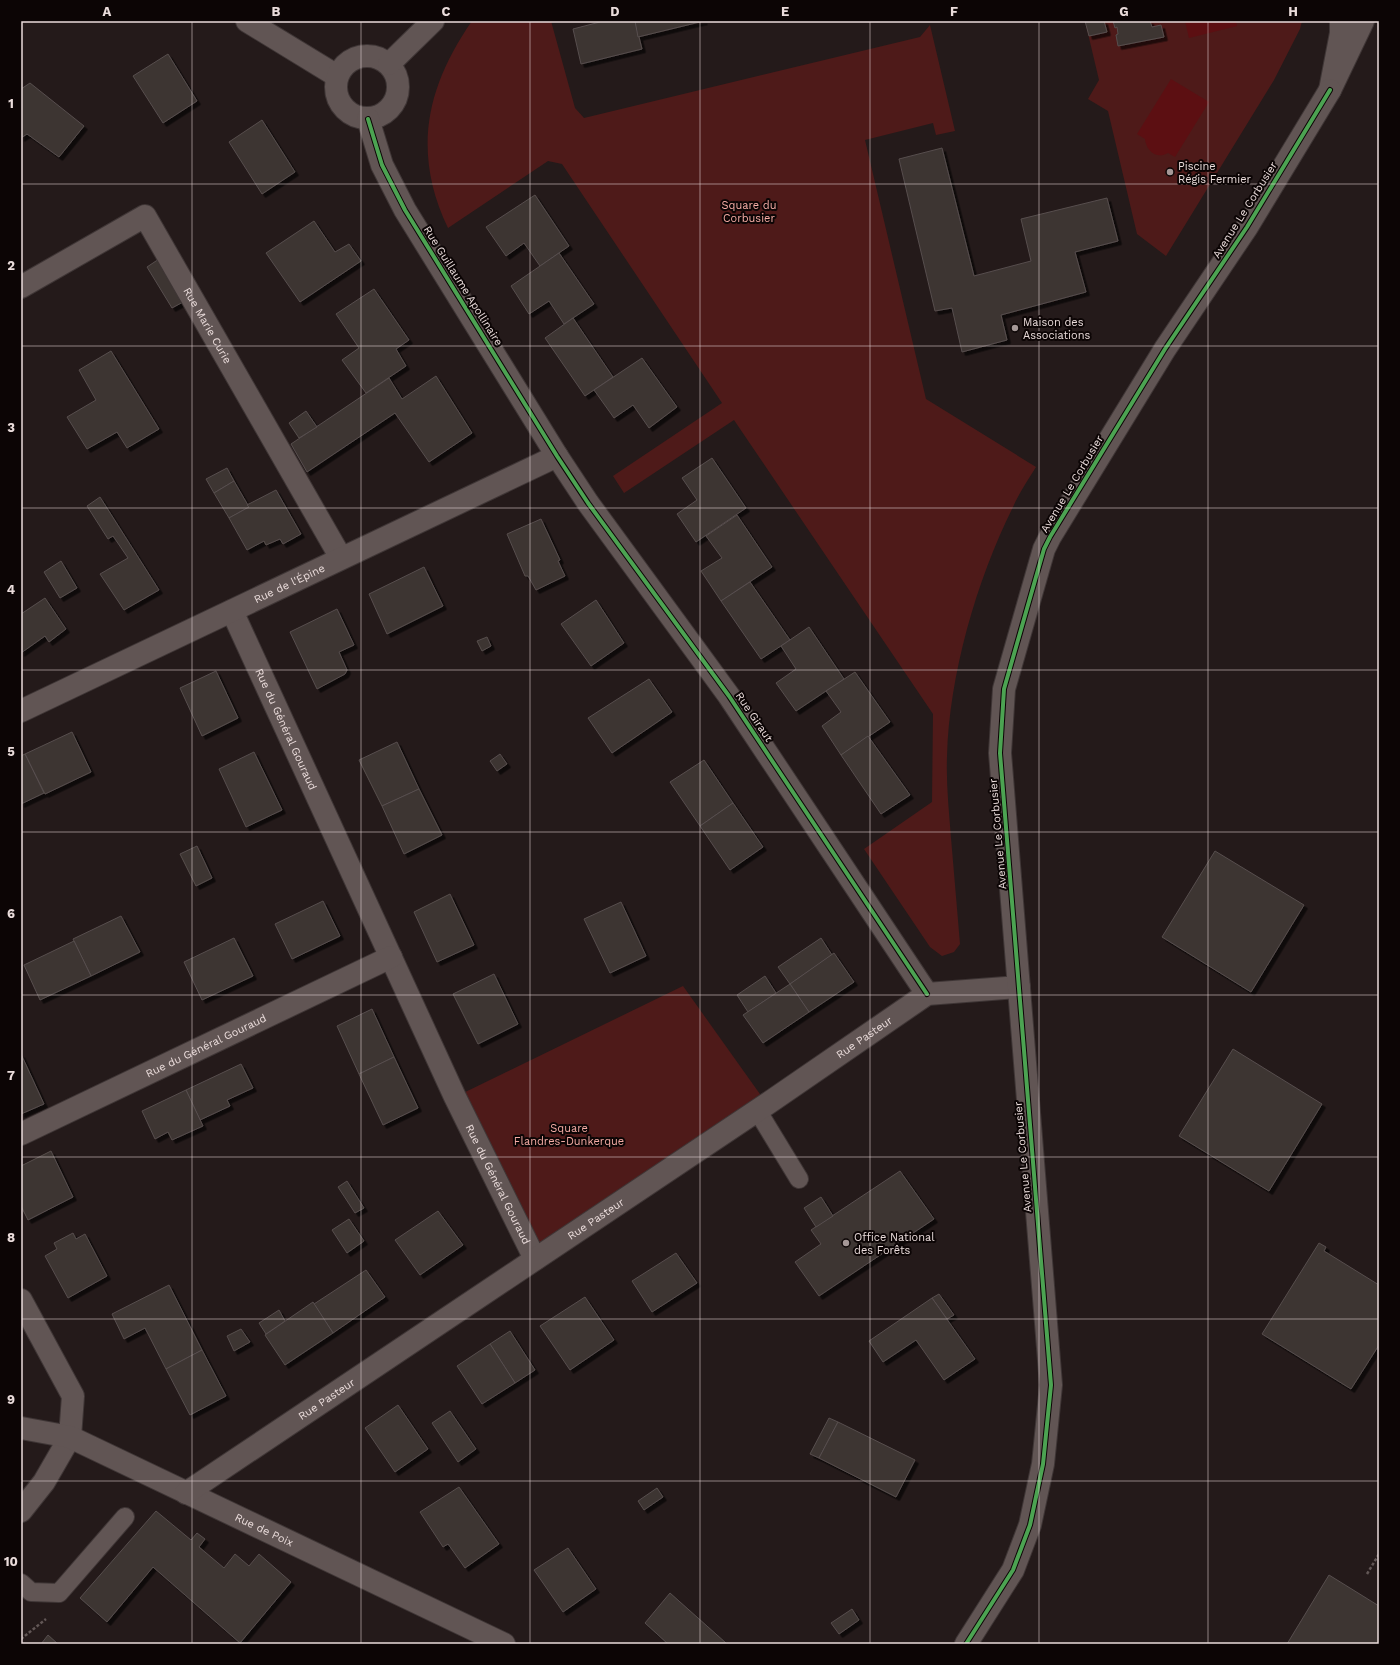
<svg xmlns="http://www.w3.org/2000/svg" width="1400" height="1665" viewBox="0 0 1400 1665" font-family="'Work Sans',sans-serif">
<style>
.green{fill:#4e1a19}
.water{fill:#5c0f12}
.building{fill:#3c3433;stroke:#574e4d;filter:url(#shadow)}
.lines{fill:none;stroke-linecap:round;stroke-linejoin:round}
.lane-casing{stroke:#3f3636;stroke-width:20}
.street-casing{stroke:#3f3636;stroke-width:24}
.path{stroke:#625756;stroke-width:2.5;stroke-dasharray:3 2;stroke-linecap:butt}
.lane{stroke:#615554;stroke-width:18}
.street{stroke:#615554;stroke-width:22}
.cycleway-casing{stroke:#0c0505;stroke-width:6}
.cycleway{stroke:#4ca352;stroke-width:4}
.grid{fill:none;stroke:#eadcdb;stroke-width:1;stroke-opacity:0.55}
.poi-dot{fill:#a59897;stroke:#0c0505;stroke-width:1.5}
.labels{text-anchor:middle;dominant-baseline:central;stroke-width:4;stroke-linejoin:round;paint-order:stroke}
.poi-label{font-size:11px;fill:#eadcdb;stroke:#0c0505;text-anchor:start}
.park-label{font-size:11px;fill:#f5aca5;stroke:#0c0505}
.street-label{font-size:11px;fill:#eadcdb;stroke:#0c0505}
.neatline{fill:none;stroke:#eadcdb;stroke-width:1.5}
.grid-label{font-size:13px;text-anchor:middle;font-weight:bold;fill:#eadcdb}
</style>
<defs>
<filter id="shadow"><feDropShadow dx="3.5" dy="3.5" stdDeviation="0" flood-color="#0009"/></filter>
</defs>
<rect width="100%" height="100%" fill="#241a1a"/>
<g class="green">
<path d="M472,21H551L575,108L584,118L920,37L930,25L955,131L936,135L933,123L865,140L926,399L1036,467C1028,480 1019,493 1013,507C977,579 949,675 947,757C946,784 949,811 951,838C954,873 957,908 960,944L954,952L942,956L930,947L864,849L932,802L933,714L734,420L624,493L613,476L722,403L562,164L548,161L448,228C412,153 426,87 472,21Z"/>
<path d="M1085,21H1302L1300,29L1274,80L1166,256L1137,234L1108,111L1088,99L1099,80Z"/>
<path d="M683,986L767,1104L535,1259L455,1097Z"/>
</g>
<g class="water">
<path d="M1185,21H1236L1237,26L1189,38Z"/>
<path d="M1171,79L1209,102L1175,157L1168,153C1156,160 1146,150 1145,139L1137,134Z"/>
</g>
<g class="building">
<path d="M600,21H635L642,49L581,64L573,29L600,22Z"/>
<path d="M635,21H704L638,37Z"/>
<path d="M1085,21H1104L1107,32L1089,36Z"/>
<path d="M1113,21H1150L1152,27L1161,25L1164,37L1118,46L1116,35L1118,34L1117,27L1115,28Z"/>
<path d="M168,54L197,101L163,123L133,76Z"/>
<path d="M30,83L84,126L59,157L27,134L21,138V89Z"/>
<path d="M262,120L295,172L262,194L229,142Z"/>
<path d="M942,148L974,276L1031,261L1021,219L1107,198L1118,241L1075,252L1086,292L1001,315L1007,340L962,352L952,308L935,311L899,159Z"/>
<path d="M535,195L569,246L540,266L524,243L506,256L486,227Z"/>
<path d="M314,221L335,252L349,244L361,261L300,302L266,253Z"/>
<path d="M559,253L594,304L564,324L549,301L529,314L511,286Z"/>
<path d="M159,259L183,302L172,308L147,267Z"/>
<path d="M374,289L409,340L396,349L406,366L366,393L342,360L359,348L336,314Z"/>
<path d="M573,318L613,377L585,396L545,338Z"/>
<path d="M111,351L159,429L127,448L117,432L87,449L67,417L96,400L79,370Z"/>
<path d="M642,358L677,407L649,428L633,405L614,418L594,390Z"/>
<path d="M436,376L472,433L429,462L395,413L307,472L291,444L389,378L402,399Z"/>
<path d="M306,411L317,427L299,438L289,423Z"/>
<path d="M712,458L746,508L696,542L677,514L697,500L682,478Z"/>
<path d="M227,468L234,481L214,493L206,479Z"/>
<path d="M234,481L249,507L229,518L214,493Z"/>
<path d="M276,490L301,534L283,544L280,539L266,545L264,541L247,550L229,518L249,507L247,505Z"/>
<path d="M100,497L159,590L124,610L100,574L128,558L113,536L108,539L87,506Z"/>
<path d="M737,515L772,567L721,601L701,571L722,558L706,536Z"/>
<path d="M541,519L560,560L558,561L565,576L536,590L528,576H525L507,534Z"/>
<path d="M61,561L77,588L60,598L44,572Z"/>
<path d="M424,567L443,606L387,634L369,594Z"/>
<path d="M750,582L790,640L761,659L721,601Z"/>
<path d="M45,598L66,629L49,642L45,636L21,653V614Z"/>
<path d="M596,600L624,643L591,666L561,624Z"/>
<path d="M337,609L354,645L339,652L347,670L345,674L317,689L290,632Z"/>
<path d="M809,627L844,679L796,711L776,683L796,669L781,646Z"/>
<path d="M487,637L491,646L482,651L477,641Z"/>
<path d="M216,671L238,718L202,736L180,688Z"/>
<path d="M855,672L890,722L841,755L822,726L841,712L826,691Z"/>
<path d="M649,679L672,712L612,753L588,718Z"/>
<path d="M72,732L91,772L45,794L25,754Z"/>
<path d="M868,736L910,795L881,814L841,755Z"/>
<path d="M397,742L419,789L382,806L359,760Z"/>
<path d="M254,752L282,810L246,827L219,769Z"/>
<path d="M25,754L44,793L21,804V756Z"/>
<path d="M500,754L507,764L497,771L490,761Z"/>
<path d="M704,760L733,803L700,826L670,782Z"/>
<path d="M419,789L442,835L404,854L382,806Z"/>
<path d="M733,803L763,847L730,870L700,826Z"/>
<path d="M197,846L212,878L196,886L180,854Z"/>
<path d="M1215,851L1304,905L1251,992L1162,937Z"/>
<path d="M450,894L474,945L437,962L414,912Z"/>
<path d="M323,901L340,936L292,959L275,924Z"/>
<path d="M621,902L646,956L610,973L584,919Z"/>
<path d="M121,916L140,952L91,976L73,939Z"/>
<path d="M234,938L253,976L202,1000L184,962Z"/>
<path d="M821,938L832,955L790,984L778,967Z"/>
<path d="M74,941L91,976L40,1000L24,965Z"/>
<path d="M834,953L854,982L809,1012L790,984Z"/>
<path d="M494,974L518,1024L478,1044L453,994Z"/>
<path d="M765,976L776,993L748,1012L737,995Z"/>
<path d="M790,984L809,1012L763,1043L743,1015Z"/>
<path d="M372,1009L394,1057L359,1074L337,1026Z"/>
<path d="M1233,1049L1322,1104L1269,1191L1179,1136Z"/>
<path d="M21,1054L44,1104L21,1114Z"/>
<path d="M394,1057L418,1108L383,1125L359,1074Z"/>
<path d="M241,1064L253,1088L227,1100L230,1106L200,1120L186,1090Z"/>
<path d="M186,1090L203,1126L172,1140L168,1132L155,1139L142,1111Z"/>
<path d="M51,1151L73,1197L28,1220L21,1206V1166Z"/>
<path d="M900,1171L934,1219L819,1296L795,1262L821,1244L811,1230Z"/>
<path d="M347,1181L364,1208L355,1213L338,1187Z"/>
<path d="M821,1197L833,1216L816,1227L804,1208Z"/>
<path d="M438,1211L463,1245L420,1275L395,1240Z"/>
<path d="M349,1219L364,1241L347,1253L332,1230Z"/>
<path d="M73,1233L76,1239L85,1234L107,1276L68,1298L45,1256L57,1249L54,1243Z"/>
<path d="M1319,1243L1326,1247L1324,1251L1379,1285V1345L1351,1389L1262,1334Z"/>
<path d="M676,1253L697,1283L652,1312L632,1281Z"/>
<path d="M366,1270L385,1297L333,1333L314,1304Z"/>
<path d="M169,1285L202,1350L166,1369L145,1328L124,1339L112,1314Z"/>
<path d="M939,1294L954,1315L947,1319L932,1298Z"/>
<path d="M585,1297L614,1340L570,1370L540,1326Z"/>
<path d="M932,1298L975,1359L944,1380L916,1340L883,1362L869,1341Z"/>
<path d="M313,1302L333,1333L285,1365L265,1335Z"/>
<path d="M279,1310L285,1321L266,1334L259,1323Z"/>
<path d="M241,1329L250,1342L234,1351L227,1336Z"/>
<path d="M510,1331L535,1370L515,1383L490,1344Z"/>
<path d="M490,1344L515,1383L482,1404L457,1366Z"/>
<path d="M202,1350L226,1396L190,1415L166,1369Z"/>
<path d="M398,1405L428,1449L395,1472L365,1428Z"/>
<path d="M450,1411L476,1449L458,1462L432,1423Z"/>
<path d="M829,1418L838,1422L819,1458L810,1454Z"/>
<path d="M838,1422L915,1460L896,1497L819,1458Z"/>
<path d="M459,1487L499,1544L465,1568L448,1544L443,1547L420,1512Z"/>
<path d="M657,1488L663,1497L644,1510L638,1501Z"/>
<path d="M156,1511L191,1540L197,1533L205,1539L199,1547L224,1568L235,1554L249,1566L259,1554L291,1582L240,1643L153,1567L107,1622L80,1598Z"/>
<path d="M568,1548L596,1589L563,1612L534,1570Z"/>
<path d="M1329,1575L1379,1606V1644H1287Z"/>
<path d="M670,1593L726,1643L724,1644H668L645,1623Z"/>
<path d="M852,1609L859,1620L839,1634L831,1623Z"/>
<path d="M48,1635L58,1644H41Z"/>
</g>
<g class="lines">
<g class="lane-casing">
<g id="lane">
<path d="M757,1110L799,1179"/>
<path d="M21,1583L31,1592L59,1593L125,1517"/>
</g>
</g>
<g class="street-casing">
<g id="street">
<path d="M247,21L337,76"/>
<path d="M1341,21V33L1330,90L1363,21"/>
<circle cx="367" cy="87" r="31"/>
<path d="M389,64L433,21"/>
<path d="M368,119L382,165L405,210L557,456L588,503L729,696L927,994"/>
<path id="s1" d="M21,287L145,216L341,558"/>
<path id="s2" d="M232,611L455,1097L535,1259"/>
<path id="s3" d="M21,711L557,456"/>
<path id="s4" d="M21,1134L391,957"/>
<path d="M21,1300L73,1396L70,1437L44,1482L21,1511"/>
<path id="s5" d="M21,1428L70,1437L504,1644"/>
<path id="s6" d="M186,1493L767,1104L927,994L1019,987"/>
<path d="M966,1644L1013,1570L1030,1525L1043,1464L1051,1385L1000,753L1004,689L1044,549L1050,537L1165,349L1247,227L1330,90"/>
</g>
</g>
<g class="path">
<path d="M1367,1574L1379,1554"/>
<path d="M21,1639L46,1619"/>
</g>
<use href="#lane" class="lane"/>
<use href="#street" class="street"/>
<g class="cycleway-casing">
<g id="cycleway">
<path d="M368,119L382,165L405,210L557,456L588,503L729,696L927,994"/>
<path d="M966,1644L1013,1570L1030,1525L1043,1464L1051,1385L1000,753L1004,689L1044,549L1050,537L1165,349L1247,227L1330,90"/>
</g>
</g>
<use href="#cycleway" class="cycleway"/>
</g>
<path class="grid" d="M192,21V1644M361,21V1644M530,21V1644M700,21V1644M870,21V1644M1039,21V1644M1208,21V1644M21,184H1379M21,346H1379M21,508H1379M21,670H1379M21,832H1379M21,995H1379M21,1157H1379M21,1319H1379M21,1481H1379"/>
<g class="poi-dot">
<circle cx="1170" cy="172" r="4"/>
<circle cx="1015" cy="328" r="4"/>
<circle cx="846" cy="1243" r="4"/>
</g>
<g class="labels">
<g class="poi-label">
<text x="1178" y="166">Piscine<tspan x="1178" dy="13">Régis Fermier</tspan></text>
<text x="1023" y="322">Maison des<tspan x="1023" dy="13">Associations</tspan></text>
<text x="854" y="1237">Office National<tspan x="854" dy="13">des Forêts</tspan></text>
</g>
<g class="park-label">
<text x="749" y="205">Square du<tspan x="749" dy="13">Corbusier</tspan></text>
<text x="569" y="1128">Square<tspan x="569" dy="13">Flandres-Dunkerque</tspan></text>
</g>
<g class="street-label">
<text transform="translate(1245 210) rotate(-58)">Avenue Le Corbusier</text>
<text transform="translate(463 286) rotate(58)">Rue Guillaume Apollinaire</text>
<text stroke="none"><textPath href="#s1" startOffset="269">Rue Marie Curie</textPath></text>
<text transform="translate(1072 484) rotate(-59)">Avenue Le Corbusier</text>
<text stroke="none"><textPath href="#s3" startOffset="297">Rue de l'Épine</textPath></text>
<text transform="translate(754 717) rotate(56)">Rue Giraut</text>
<text stroke="none"><textPath href="#s2" startOffset="130">Rue du Général Gouraud</textPath></text>
<text transform="translate(998 834) rotate(-95)">Avenue Le Corbusier</text>
<text stroke="none"><textPath href="#s6" startOffset="817">Rue Pasteur</textPath></text>
<text stroke="none"><textPath href="#s4" startOffset="205">Rue du Général Gouraud</textPath></text>
<text transform="translate(1023 1157) rotate(-95)">Avenue Le Corbusier</text>
<text stroke="none"><textPath href="#s2" startOffset="632">Rue du Général Gouraud</textPath></text>
<text stroke="none"><textPath href="#s6" startOffset="493">Rue Pasteur</textPath></text>
<text stroke="none"><textPath href="#s6" startOffset="169">Rue Pasteur</textPath></text>
<text stroke="none"><textPath href="#s5" startOffset="265">Rue de Poix</textPath></text>
</g>
</g>
<rect width="1400" height="1665" fill="none" stroke="#0c0505" stroke-width="44"/>
<rect x="22" y="22" width="1356" height="1621" class="neatline"/>
<g class="grid-label">
<text x="107" y="16">A</text>
<text x="276" y="16">B</text>
<text x="446" y="16">C</text>
<text x="615" y="16">D</text>
<text x="785" y="16">E</text>
<text x="954" y="16">F</text>
<text x="1124" y="16">G</text>
<text x="1293" y="16">H</text>
<text x="11" y="108">1</text>
<text x="11" y="270">2</text>
<text x="11" y="432">3</text>
<text x="11" y="594">4</text>
<text x="11" y="756">5</text>
<text x="11" y="918">6</text>
<text x="11" y="1080">7</text>
<text x="11" y="1242">8</text>
<text x="11" y="1404">9</text>
<text x="11" y="1566">10</text>
</g>
</svg>
